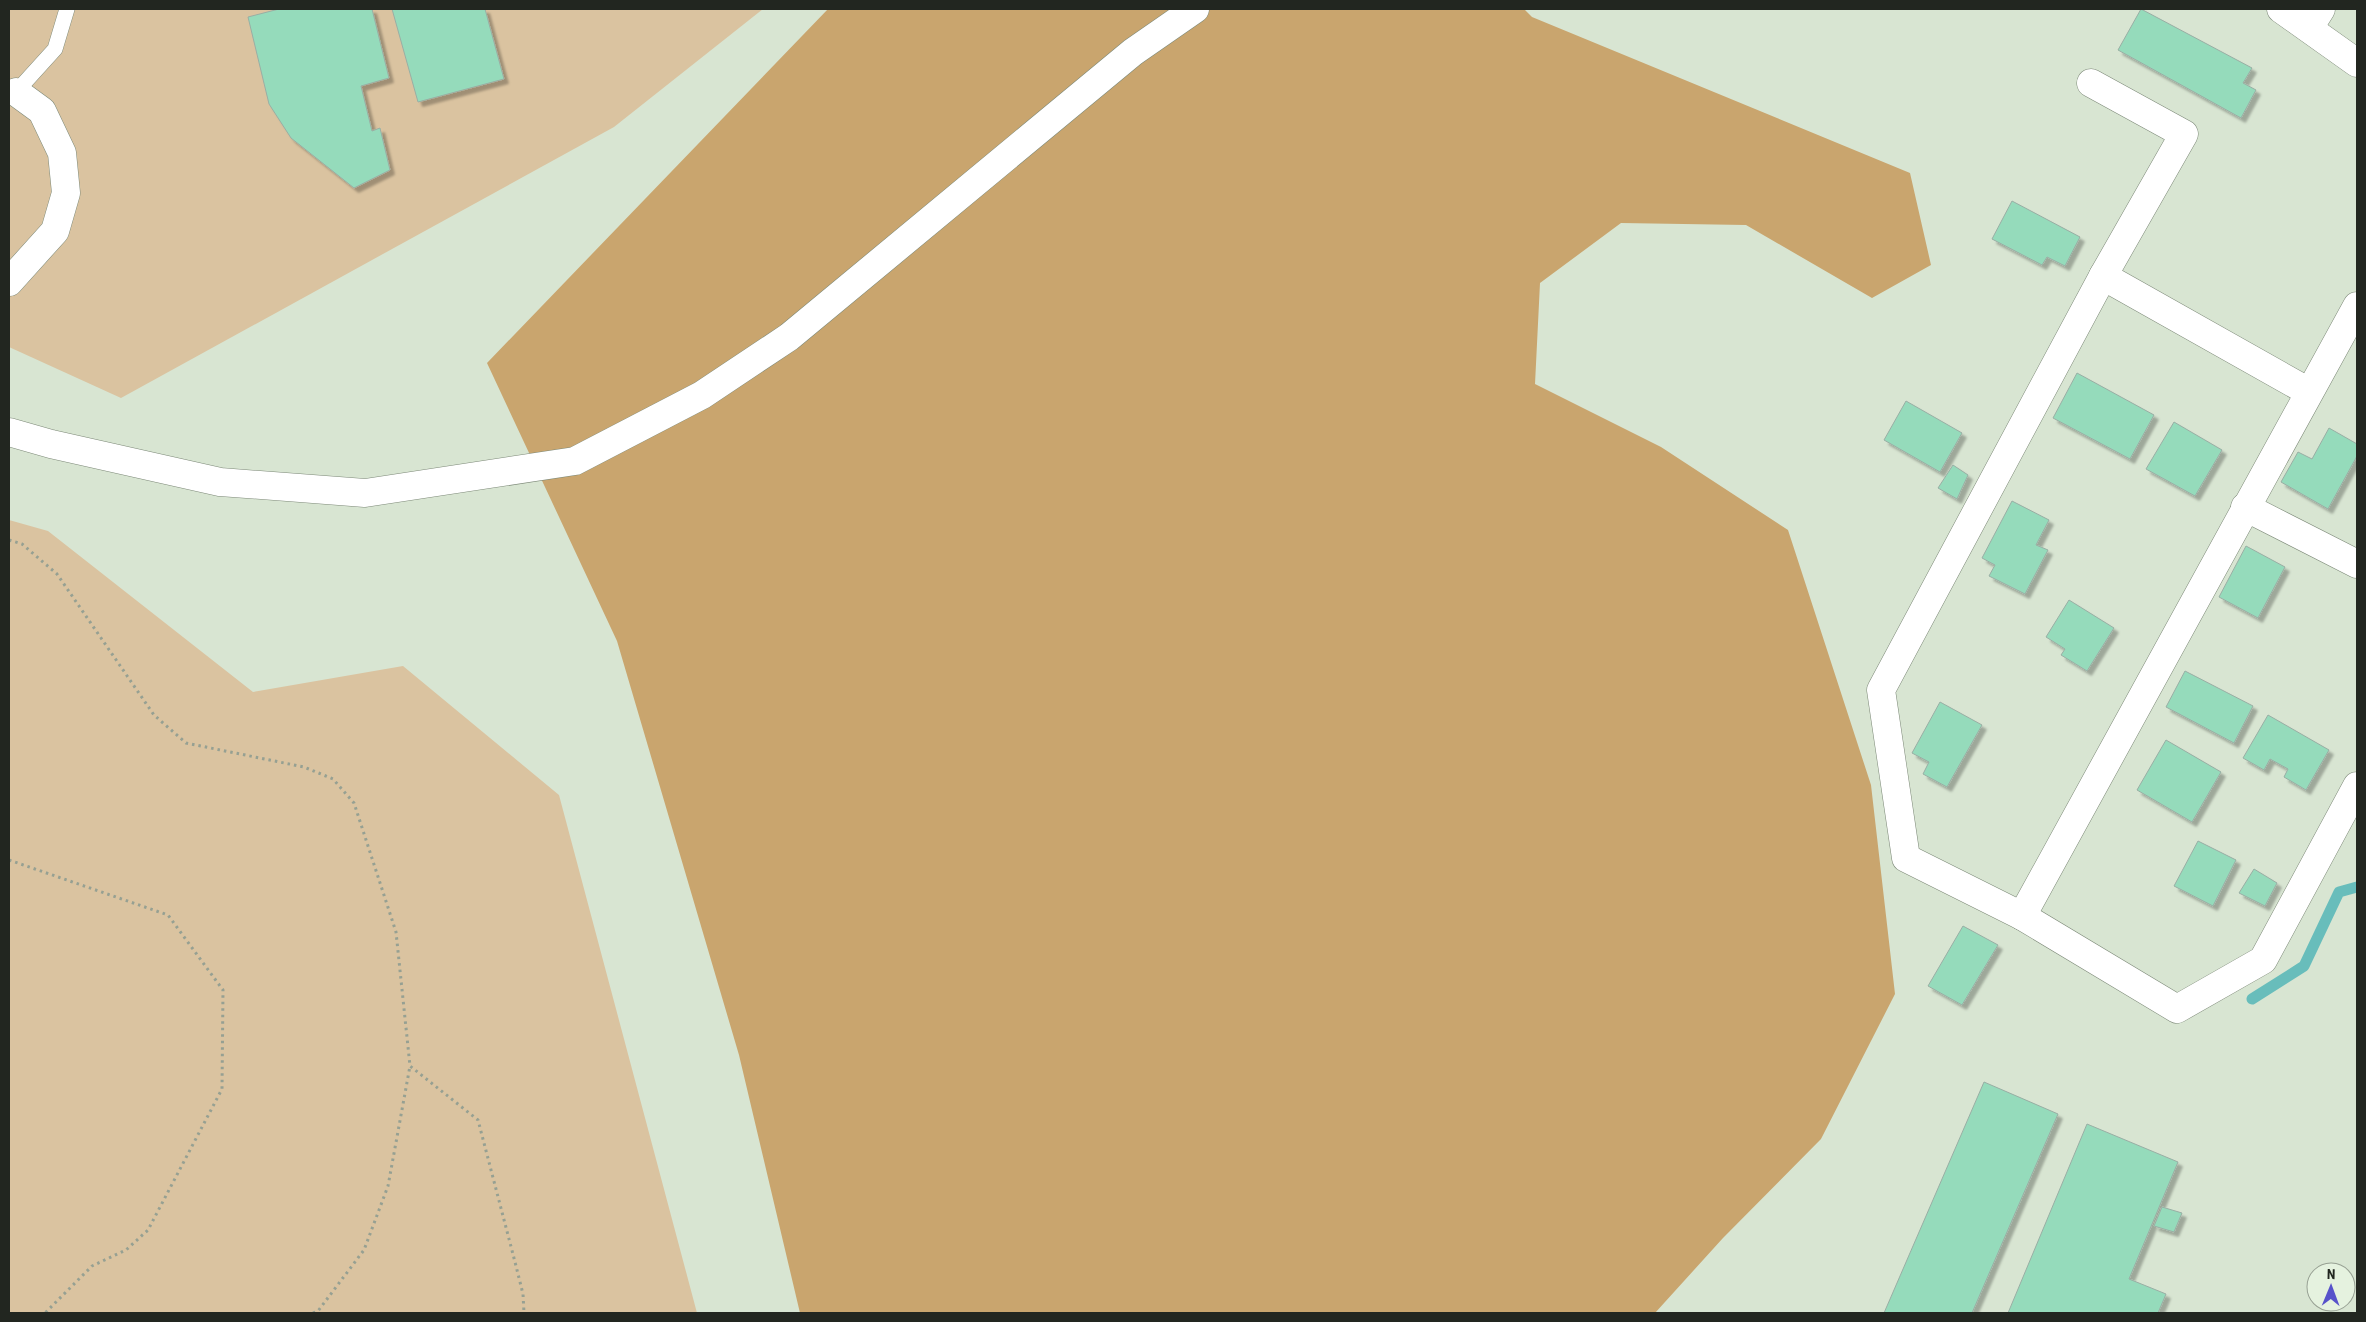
<svg xmlns="http://www.w3.org/2000/svg" width="2366" height="1322" viewBox="0 0 2366 1322" font-family="'Roboto Condensed',sans-serif">
<style>
.green{fill:#dac3a0}
.forest{fill:#c9a56e}
.lines{fill:none;stroke-linecap:round;stroke-linejoin:round}
.stream{stroke:#68bdbb;stroke-width:11}
.building{fill:#95dbbb;stroke:#99aea4;filter:url(#shadow)}
.lane-casing{stroke:#7d8978;stroke-width:16}
.street-casing{stroke:#7d8978;stroke-width:29}
.secondary-casing{stroke:#7d8978;stroke-width:29}
.path{stroke:#96a092;stroke-width:3;stroke-dasharray:2.5 4;stroke-linecap:butt}
.lane{stroke:#fff;stroke-width:15}
.street{stroke:#fff;stroke-width:28}
.secondary{stroke:#fff;stroke-width:28}
</style>
<defs>
<filter id="shadow"><feDropShadow dx="4.5" dy="4.5" stdDeviation="1" flood-color="#0004"/></filter>
</defs>
<rect width="100%" height="100%" fill="#d8e5d2"/>
<g class="green">
<path d="M9,9H763L614,127L121,398L9,347Z"/>
<path d="M9,520L48,531L253,692L403,666L559,795L697,1313H9Z"/>
</g>
<path class="forest" d="M828,9H1524L1532,17L1910,173L1931,265L1872,298L1746,225L1621,223L1540,283L1535,384L1661,447L1788,530L1871,785L1895,994L1821,1139L1723,1238L1655,1313H800L739,1055L617,641L487,363Z"/>
<g class="lines">
<path class="stream" d="M2252,999L2304,966L2339,892L2357,887"/>
</g>
<g class="building">
<path d="M279,9H372L389,78L361,86L372,131L380,128L390,170L354,188L291,138L269,104L248,17Z"/>
<path d="M392,9H485L504,79L418,102Z"/>
<path d="M2141,9L2252,68L2243,83L2256,90L2241,118L2118,50Z"/>
<path d="M2012,201L2080,237L2065,266L2047,257L2042,265L1992,239Z"/>
<path d="M2077,373L2154,415L2130,459L2053,418Z"/>
<path d="M1906,401L1962,433L1940,472L1884,440Z"/>
<path d="M2174,422L2222,450L2195,496L2146,469Z"/>
<path d="M2329,428L2357,444V456L2328,509L2281,482L2298,452L2312,459Z"/>
<path d="M1953,465L1968,475L1957,499L1938,488Z"/>
<path d="M2012,501L2049,520L2036,545L2048,550L2025,594L1989,576L1995,565L1982,558Z"/>
<path d="M2246,546L2285,567L2258,618L2219,597Z"/>
<path d="M2069,600L2114,628L2087,671L2061,655L2065,649L2046,637Z"/>
<path d="M2185,671L2253,706L2234,743L2166,707Z"/>
<path d="M1940,702L1982,725L1947,787L1923,774L1929,762L1912,753Z"/>
<path d="M2268,715L2329,750L2306,790L2284,777L2288,769L2270,759L2264,770L2243,758Z"/>
<path d="M2166,740L2221,772L2192,822L2137,790Z"/>
<path d="M2198,841L2236,860L2213,906L2174,886Z"/>
<path d="M2254,869L2277,883L2265,906L2239,893Z"/>
<path d="M1963,926L1998,945L1962,1005L1928,986Z"/>
<path d="M1984,1082L2058,1114L1972,1313H1884Z"/>
<path d="M2087,1124L2178,1162L2129,1279L2166,1294L2158,1313H2008Z"/>
<path d="M2162,1207L2182,1213L2174,1232L2154,1226Z"/>
</g>
<g class="lines">
<g class="lane-casing">
<path id="lane" d="M16,92L55,49L67,9"/>
</g>
<g class="street-casing">
<g id="street">
<path d="M2309,28L2321,9"/>
<path d="M2091,83L2184,134L2103,276"/>
<path d="M9,282L55,231L66,193L62,153L42,111L16,92"/>
<path d="M2357,306L2022,916L2177,1009L2263,960L2357,786"/>
<path d="M2245,507L2357,564"/>
<path d="M2022,916L1906,858L1881,690L2103,276L2309,392"/>
</g>
</g>
<g class="secondary-casing">
<g id="secondary">
<path d="M2281,9L2357,63"/>
<path d="M9,432L51,444L220,482L365,493L575,461L702,395L789,337L1133,52L1195,9"/>
</g>
</g>
<g class="path">
<path d="M9,540L22,544L57,574L154,715L186,743L304,767L333,779L354,803L396,932L410,1066L478,1120L515,1262L523,1294L524,1313"/>
<path d="M9,860L168,915L223,990L222,1089L148,1230L126,1250L92,1266L45,1313"/>
<path d="M313,1313L318,1311L364,1250L388,1186L410,1066"/>
</g>
<use href="#lane" class="lane"/>
<use href="#street" class="street"/>
<use href="#secondary" class="secondary"/>
</g>
<rect width="2366" height="1322" fill="none" stroke="#222620" stroke-width="20"/>
<g transform="translate(2331 1287) rotate(1)"><circle r="24" fill="#e5f2df" stroke="#97a093"/>
<path d="M0-4L9 19L0 12L-9 19Z" fill="#5752ca"/>
<text y="-8" font-size="14" font-weight="bold" text-anchor="middle" fill="#222620">N</text>
</g>
</svg>
